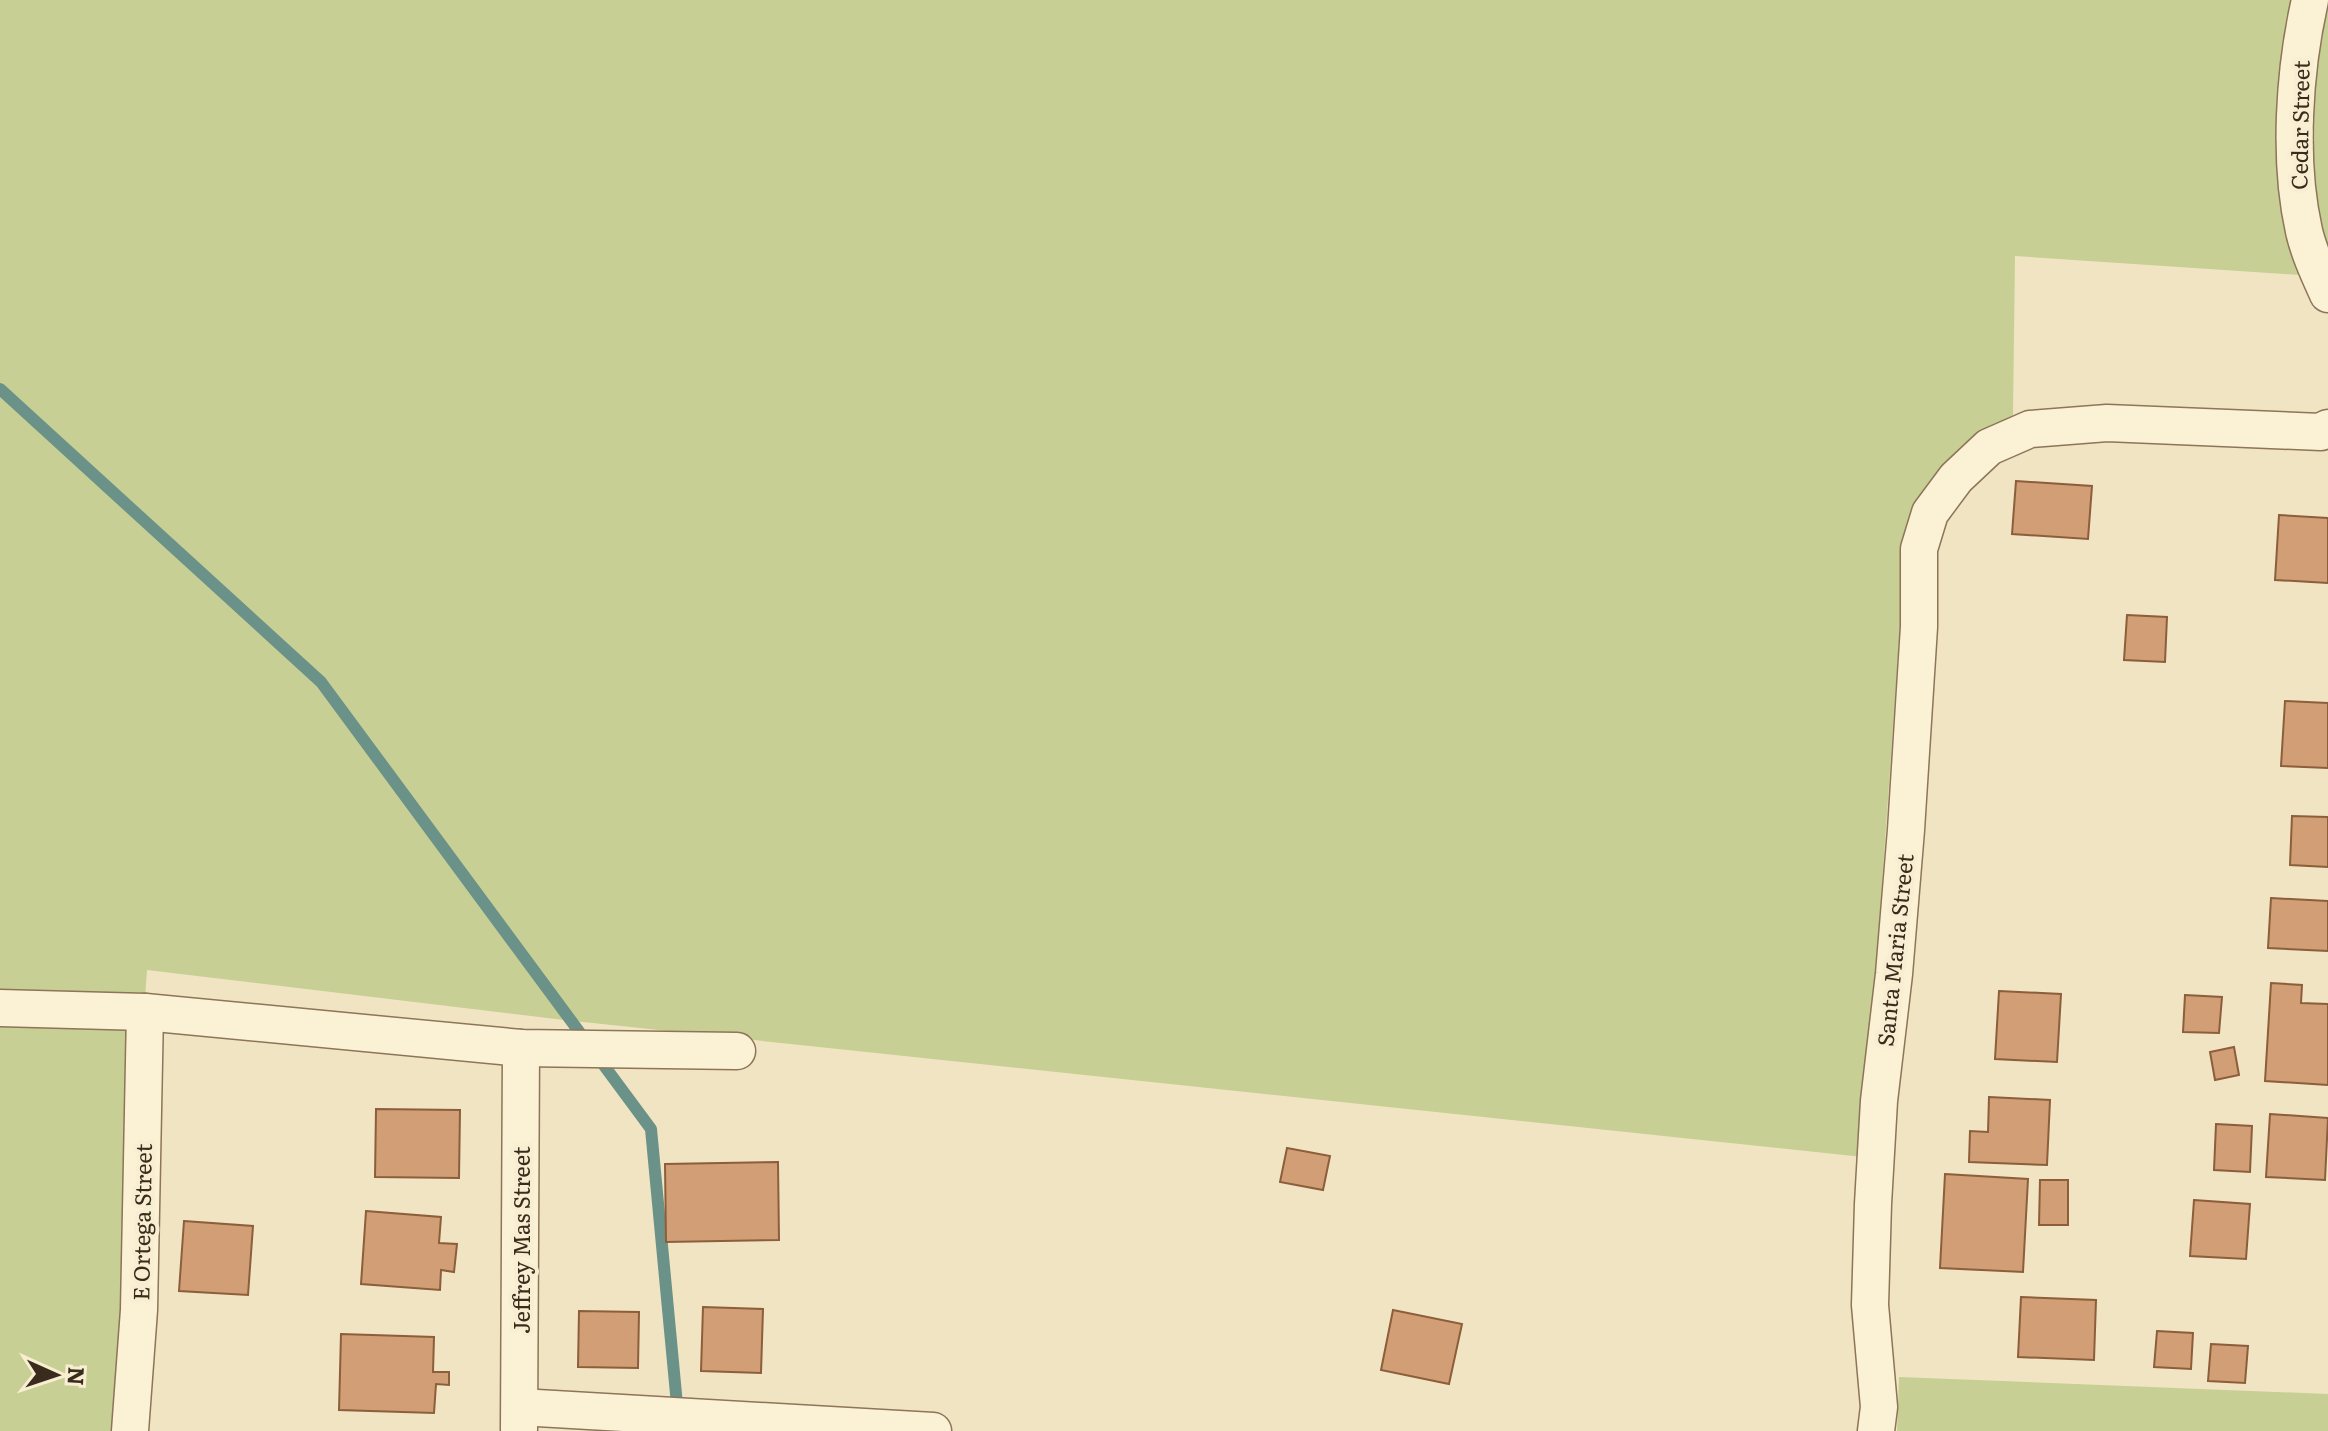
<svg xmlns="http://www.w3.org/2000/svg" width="2328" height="1431" viewBox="0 0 2328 1431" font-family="Literata,serif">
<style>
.green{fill:#c7cf95}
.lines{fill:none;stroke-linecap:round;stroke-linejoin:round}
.stream{stroke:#6b9289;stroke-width:12}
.building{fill:#d19e75;stroke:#8c5e3c;stroke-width:2}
.minor-casing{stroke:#8c7558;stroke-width:39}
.minor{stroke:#fbf1d5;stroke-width:36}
.labels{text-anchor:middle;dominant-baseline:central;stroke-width:8;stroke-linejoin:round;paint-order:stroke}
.street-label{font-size:22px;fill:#3a2c1d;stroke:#f8eed2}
</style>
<rect width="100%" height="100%" fill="#f1e4c2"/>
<g class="green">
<path d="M0,0H2299L2290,243L2300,275L2015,256L2013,415L1974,440L1904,569L1863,1157L564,1020L147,970L114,1431H0Z"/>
<path d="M2319,0H2328V270C2295,192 2313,83 2319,0Z"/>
<path d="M1899,1377L2328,1394V1431H1897Z"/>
</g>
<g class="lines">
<g class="stream">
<path d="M0,389L321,682L586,1041"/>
<path d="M597,1056L651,1129L678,1415"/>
</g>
</g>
<g class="building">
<path d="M2016,481L2092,486L2088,539L2012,534Z"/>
<path d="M2279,515L2328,518V583L2275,580Z"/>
<path d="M2127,615L2167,617L2165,662L2124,660Z"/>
<path d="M2285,701L2328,703V768L2281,766Z"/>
<path d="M2292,816L2328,817V867L2290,865Z"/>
<path d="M2271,898L2328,901V951L2268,948Z"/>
<path d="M2271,983L2302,985L2301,1003L2328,1004V1085L2265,1081Z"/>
<path d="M1999,991L2061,994L2057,1062L1995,1059Z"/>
<path d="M2185,995L2222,997L2219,1033L2183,1032Z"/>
<path d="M2234,1047L2239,1075L2215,1080L2210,1052Z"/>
<path d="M1989,1097L2050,1100L2047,1165L1969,1162L1970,1131L1988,1132Z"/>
<path d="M376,1109L460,1110L459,1178L375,1177Z"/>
<path d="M2270,1114L2328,1118L2325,1180L2266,1177Z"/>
<path d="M2216,1124L2252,1126L2250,1172L2214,1170Z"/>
<path d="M1287,1148L1330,1156L1323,1190L1280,1182Z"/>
<path d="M778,1162L779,1240L666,1242L665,1164Z"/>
<path d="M1945,1174L2028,1179L2023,1272L1940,1268Z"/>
<path d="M2040,1180H2068V1225H2039Z"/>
<path d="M2194,1200L2250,1204L2246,1259L2190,1256Z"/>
<path d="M366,1211L441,1217L439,1243L457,1244L454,1272L441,1270L440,1290L361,1284Z"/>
<path d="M184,1221L253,1226L248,1295L179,1291Z"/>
<path d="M2021,1297L2096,1300L2094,1360L2018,1357Z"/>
<path d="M703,1307L763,1309L761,1373L701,1371Z"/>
<path d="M1393,1310L1462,1324L1449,1384L1381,1370Z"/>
<path d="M579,1311L639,1312L638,1368L578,1367Z"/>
<path d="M2157,1331L2193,1333L2191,1369L2154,1367Z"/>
<path d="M341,1334L434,1337L433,1372H449V1385L436,1384L434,1413L339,1410Z"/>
<path d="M2211,1344L2248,1346L2245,1383L2208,1381Z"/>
</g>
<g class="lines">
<g class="minor-casing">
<g id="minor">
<path d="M2310,0C2294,71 2288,160 2304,231C2309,253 2319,274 2328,294"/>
<path d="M0,1008L145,1012L521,1048L737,1051"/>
<path d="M520,1407L933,1431"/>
<path d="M519,1429L521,1048"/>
<path d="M130,1431L139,1310L145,1012"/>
<path d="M1876,1431L1879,1407L1870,1305L1873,1204L1879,1101L1894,974L1906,830L1919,627V549L1930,513L1956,478L1989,447L2030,429L2107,423L2321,432L2328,428"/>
</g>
</g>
<use href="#minor" class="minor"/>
</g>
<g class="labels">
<g class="street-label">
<text transform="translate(2299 125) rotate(-89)">Cedar Street</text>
<text transform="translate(1894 950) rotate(-84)">Santa Maria Street</text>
<text transform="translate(141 1222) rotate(-89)">E Ortega Street</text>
<text transform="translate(520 1240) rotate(-90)">Jeffrey Mas Street</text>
</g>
</g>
<g transform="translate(56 1375) rotate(93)" stroke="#f8eed2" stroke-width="6" paint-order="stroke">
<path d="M0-6L14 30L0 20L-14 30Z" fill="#3a2c1d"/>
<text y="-12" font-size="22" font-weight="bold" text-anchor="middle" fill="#3a2c1d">N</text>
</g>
</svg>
